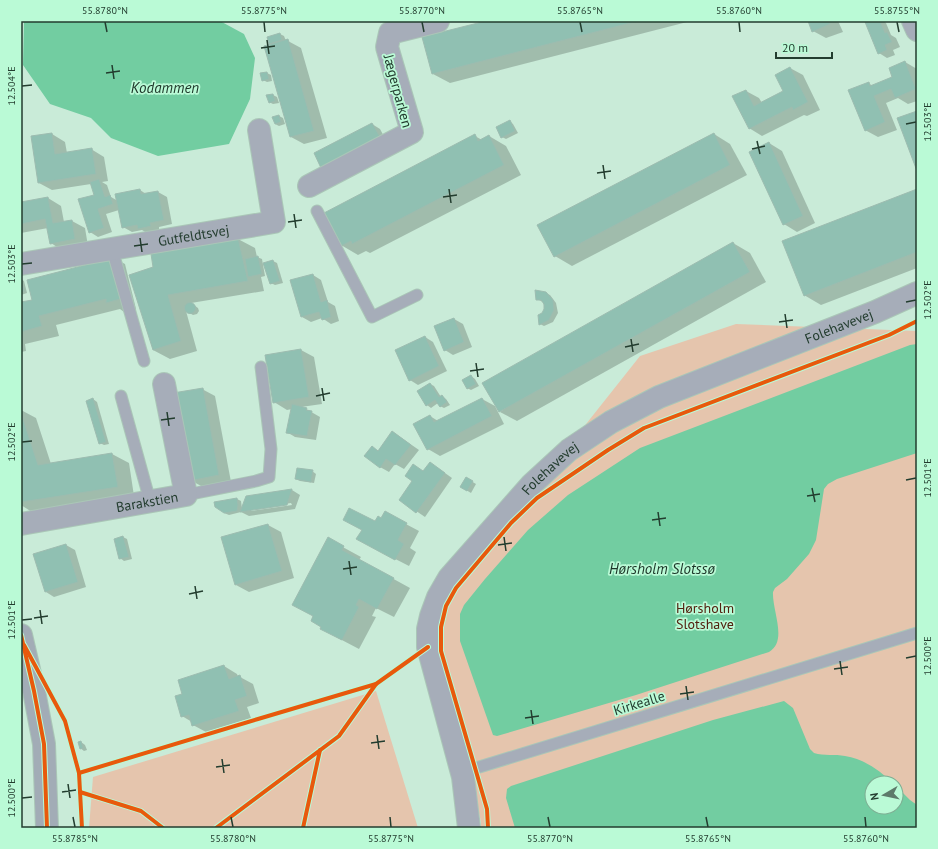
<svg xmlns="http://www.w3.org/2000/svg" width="938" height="849" viewBox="0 0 938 849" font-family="'PT Sans',sans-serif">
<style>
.green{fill:#e5c5ad;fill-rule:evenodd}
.water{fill:#72cda1}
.shadow{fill:#0003;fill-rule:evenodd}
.building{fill:#90c0b2;stroke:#9dbcb0}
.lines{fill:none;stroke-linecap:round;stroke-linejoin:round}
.service-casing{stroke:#aac6b7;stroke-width:13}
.minor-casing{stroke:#aac6b7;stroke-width:24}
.secondary-casing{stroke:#aac6b7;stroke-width:24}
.service{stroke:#a6adb9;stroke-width:11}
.minor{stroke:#a6adb9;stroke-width:22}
.secondary{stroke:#a2acb6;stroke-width:22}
.cycleway-casing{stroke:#bafad6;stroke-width:6}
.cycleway{stroke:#e8590c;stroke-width:4}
.ticks{fill:none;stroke:#233d2f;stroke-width:1.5}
.labels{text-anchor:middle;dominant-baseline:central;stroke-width:3.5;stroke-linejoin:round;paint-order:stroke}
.street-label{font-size:14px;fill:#233d2f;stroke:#bafad6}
.park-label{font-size:14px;fill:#52210f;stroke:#bafad6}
.water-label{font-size:15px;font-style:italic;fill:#1c3528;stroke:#bafad6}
.neatline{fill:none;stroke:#233d2f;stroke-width:1.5}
.ticks-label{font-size:10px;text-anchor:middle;fill:#233d2f}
</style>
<rect width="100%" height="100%" fill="#c9ebd8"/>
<g class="green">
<path d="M736,324L917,331V828H481V822L442,642L443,632L438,607L468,575L483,554L640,356ZM872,783H896V807H872Z"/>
<path d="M376,691L418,828H89L93,777Z"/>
</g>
<g class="water">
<path d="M24,21H220L244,34L255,58L250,99L229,144L158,156L111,138L91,118L50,104L23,65Z"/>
<path d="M917,344V453L837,479L828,484L824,489L816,540L809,554L787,579L775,588L773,592C772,611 788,641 769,652L636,695L497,736L493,735L460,641V614L464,605L485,579L528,530L568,495L640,448L910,345Z"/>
<path d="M784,701L793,708L810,749L814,753C824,756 835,754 845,756C864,759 879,770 893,783H872V807H896V786L910,800L917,805V828H515L506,798L507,789L511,786L713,720Z"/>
</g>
<g class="shadow">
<path d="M490,21H691L450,83L433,74Z"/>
<path d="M809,21H838L843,32L826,38L813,31Z"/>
<path d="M870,21H883L886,23L891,35L896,38L900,47L893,50L895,55L887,58L879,53Z"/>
<path d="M280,34L284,36L286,41H288L301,48L327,138L304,144L291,137L265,47L272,45L270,43Z"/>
<path d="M905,62L917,69V101L908,104L898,98L886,103L897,130L878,137L865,130L868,83L873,86L894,77Z"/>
<path d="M790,68L803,75L820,110L807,116L804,115L762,136L749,128L746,91L759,98L762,103L785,92Z"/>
<path d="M267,73L271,75L272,81L267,82L263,80Z"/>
<path d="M273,95L277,97L279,103L273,104L269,102Z"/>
<path d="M279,116L283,118L285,124L279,126L275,124Z"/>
<path d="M509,121L513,124L518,133L506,139L502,137Z"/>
<path d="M372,124L380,129L387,142L322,167Z"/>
<path d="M52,134L65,142L67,153L91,149L104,157L108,181L102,182L107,185L111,197L118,201L140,190L146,194L158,192L167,197L172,224L159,227V231L147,233L142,230L132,232L123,227L119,210L106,214L112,232L98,237L90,232L95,195L91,184L52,190L39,183L32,137Z"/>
<path d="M714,134L730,144L747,175L572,266L555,256Z"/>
<path d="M475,136L482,140L489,136L506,146L521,175L370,253L366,251L358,255L341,245Z"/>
<path d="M769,143L782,151L815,223L797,232L784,224Z"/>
<path d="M917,190V268L821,305L804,295Z"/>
<path d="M48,198L61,206L64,222L72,221L85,228L88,246L63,251L51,243L48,228L21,233V203Z"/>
<path d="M238,239L255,248L257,257L262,259L265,276L261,277L264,291L191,303L198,308L199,311L197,314L193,315L186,311L197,351L170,359L153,350L131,275Z"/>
<path d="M733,243L750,253L766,282L517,421L500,412Z"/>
<path d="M108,255L125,264L136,309L124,312L120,309L56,325L59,336L25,344L26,351L21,352V303L33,300Z"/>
<path d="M273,261L277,263L283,283L275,285L271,283Z"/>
<path d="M313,275L321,280L328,302L335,306L339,321L331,324L322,318L311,322L302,317L292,281Z"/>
<path d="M21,279L24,281L27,293L21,295Z"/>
<path d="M545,293L550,295L556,303L558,313L553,322L544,326L540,324L545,309L543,302L537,299Z"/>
<path d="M454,319L463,324L472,347L453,355L445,350Z"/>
<path d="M425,337L433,342L447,371L418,385L410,380Z"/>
<path d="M301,350L314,357L322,404L301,407L306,409L320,417L316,440L295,437L287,432L292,409L287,410L274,402Z"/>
<path d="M471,376L475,379L479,386L471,390L467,388Z"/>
<path d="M430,384L434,386L441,397L442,396L446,399L450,405L444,408L440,406L438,403L431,408L427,405Z"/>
<path d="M202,389L215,396L231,482L203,487L190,480Z"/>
<path d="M93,399L97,402L109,444L104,445L100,443Z"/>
<path d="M482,399L495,406L504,424L440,456L428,449L430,416L438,421Z"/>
<path d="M21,410L36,418L51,464L112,454L129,463L134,496L32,512L21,505Z"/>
<path d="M393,432L419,450L404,469L395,464L389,472L380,467L372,447L378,451Z"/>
<path d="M438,468L452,478L425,517L400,500L414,481L424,472Z"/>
<path d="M312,471L316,474L314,483L300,481L296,479Z"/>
<path d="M466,478L476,484L471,493L461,487Z"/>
<path d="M292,490L300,495L295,509L249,516L241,512L229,515L224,513L237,499L241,501L242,509L247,497ZM291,503L292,505L251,511V509Z"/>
<path d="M385,513L419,531L410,548L416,552L409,566L370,546L376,523L381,519Z"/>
<path d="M268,525L281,532L294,578L249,592L236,585Z"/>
<path d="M123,537L127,539L132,559L124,561L120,558Z"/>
<path d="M328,539L361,557L359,560L410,588L394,617L376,608L372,616L376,617L359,649L338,638L322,627L314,616Z"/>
<path d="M66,545L75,550L86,587L54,597L46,592Z"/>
<path d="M224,666L237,674L238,677H240L253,684L259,703L247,707L251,718L206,732L193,725L192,722L182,716L183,695Z"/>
<path d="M81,742L85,745L87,750L84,751L80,748Z"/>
</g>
<g class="building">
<path d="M486,21H638L432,74L422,37Z"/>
<path d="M808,21H829L830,24L812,32Z"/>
<path d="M867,21H880L885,33L887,32L892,42L885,45L887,50L878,54L865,22Z"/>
<path d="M280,33L282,40L269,44L267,37Z"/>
<path d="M288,39L314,131L290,137L264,46Z"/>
<path d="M905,61L916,89L895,98L891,89L874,96L885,122L865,131L848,90L869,82L870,86L892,77L889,68Z"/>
<path d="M790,67L808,102L793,110L792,107L749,129L732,96L746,90L754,106L783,91L775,75Z"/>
<path d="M267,72L269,79L262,81L260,73Z"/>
<path d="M273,94L275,101L269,103L266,95Z"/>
<path d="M917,111V171L897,118Z"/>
<path d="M279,115L281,122L275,124L272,117Z"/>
<path d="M510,120L515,131L501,138L496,127Z"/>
<path d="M372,123L380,137L321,168L314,153Z"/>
<path d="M52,133L55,154L92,148L96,174L38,183L31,136Z"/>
<path d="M714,133L730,165L554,257L537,225Z"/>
<path d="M475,134L478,141L489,135L504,165L352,244L351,241L341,246L324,213Z"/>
<path d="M769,142L803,216L783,225L749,152Z"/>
<path d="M99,179L105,197L110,195L113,204L98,209L104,228L89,233L78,199L94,195L90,182Z"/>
<path d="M140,189L141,194L158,191L164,220L150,223L151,226L138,229L137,225L122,228L115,194Z"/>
<path d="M917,189V252L804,296L782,241Z"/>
<path d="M48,197L53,223L72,220L75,239L50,244L45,219L21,224V202Z"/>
<path d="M238,238L248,281L168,295L181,341L153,350L129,275L153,267L151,254Z"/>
<path d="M733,242L750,272L499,412L482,383Z"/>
<path d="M108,254L120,299L106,303V299L39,316L42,326L21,332V302L32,300L27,280L97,262Z"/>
<path d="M258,256L262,274L248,277L245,259Z"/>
<path d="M273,260L280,281L270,284L263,263Z"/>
<path d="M313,274L321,302L327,300L331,317L322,320L319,312L301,317L290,280Z"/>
<path d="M21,280L24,291L21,292Z"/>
<path d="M535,290L546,292L553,300L554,310L549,320L539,325L538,315L542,313L544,309V304L541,300H536Z"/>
<circle cx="190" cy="308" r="5.5"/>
<path d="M454,318L464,342L444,351L434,326Z"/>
<path d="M425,336L439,366L409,381L395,350Z"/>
<path d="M301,349L309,397L273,403L265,355Z"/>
<path d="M471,375L476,384L467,389L462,380Z"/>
<path d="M430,383L439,397L442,395L447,402L440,407L435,400L426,406L417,391Z"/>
<path d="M203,388L219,475L189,481L173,393Z"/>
<path d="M93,398L106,442L99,444L86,401Z"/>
<path d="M482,398L492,416L427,450L413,424L430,415L434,422Z"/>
<path d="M292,404L307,408L306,410L312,411L307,436L286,433Z"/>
<path d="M21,413L38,465L112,453L118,487L21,502Z"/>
<path d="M392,431L411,445L395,465L386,459L380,468L364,456L372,446L378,451Z"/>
<path d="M430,462L445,473L416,513L399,500L412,481L405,476L413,464L423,471Z"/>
<path d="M297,468L313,470L311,482L295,479Z"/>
<path d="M466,477L473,481L467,491L460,487Z"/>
<path d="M292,489L287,505L240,512L246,496Z"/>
<path d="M237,498L238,505L237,511L224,513L215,507L214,502Z"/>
<path d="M349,508L375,521L378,516L381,518L385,511L407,523L398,540L404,544L395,560L356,539L362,530L343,520Z"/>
<path d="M268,524L282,571L235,585L221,537Z"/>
<path d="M123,536L129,557L119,559L114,539Z"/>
<path d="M328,537L344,546L342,550L394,578L377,609L359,599L356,605L359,607L342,640L320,629L321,627L311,621L313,616L292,605Z"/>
<path d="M66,544L78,582L45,592L33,554Z"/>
<path d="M224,665L229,679L240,675L247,696L235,700L239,711L192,726L189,715L181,717L175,696L182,694L178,680Z"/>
<path d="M81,741L83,748L80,749L78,742Z"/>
</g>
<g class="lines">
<g class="service-casing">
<g id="service">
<path d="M317,211L372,317L417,295"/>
<path d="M112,249L144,361"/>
<path d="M121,396L150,501"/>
<path d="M186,495L256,481L269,477L271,449L261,367"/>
<path d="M463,777L476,768L917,633"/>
</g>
</g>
<g class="minor-casing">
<g id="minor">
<path d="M913,21L917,30"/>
<path d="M309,186L412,132L387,47L390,33L438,21"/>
<path id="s1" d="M21,264L274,222L259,130"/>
<path id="s2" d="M21,524L186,495L164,384"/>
<path id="s3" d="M469,828L463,777L428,647V629L431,616L438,597L449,578L532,484L569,450L611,422L659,397L875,312L917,293"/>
</g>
</g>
<g class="secondary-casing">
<path id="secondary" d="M21,635L34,691L44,744L47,828"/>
</g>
<use href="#service" class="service"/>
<use href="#minor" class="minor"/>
<use href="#secondary" class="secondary"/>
<g class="cycleway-casing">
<g id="cycleway">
<path d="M21,635L34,691L44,744L47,828"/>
<path d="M24,645L65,721L79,773L82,828"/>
<path d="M79,773L258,719L376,684L428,647"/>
<path d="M80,792L141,811L163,828"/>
<path d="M216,828L339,736L376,684"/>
<path d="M303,828L320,750"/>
<path d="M488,828L487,809L441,651V627L446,606L456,588L511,523L537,498L608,450L644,428L889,335L917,321"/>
</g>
</g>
<use href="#cycleway" class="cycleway"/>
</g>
<path class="ticks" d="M105,22L107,32M264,22L265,32M422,22L424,32M580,22L582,32M739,22L740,32M897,22L899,32M267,40L269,54M261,48L275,46M112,65L114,79M106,73L120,71M22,86L32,85M906,124L916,122M757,141L760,154M752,149L765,146M603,165L605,179M597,173L611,171M449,189L451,203M443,197L457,195M294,214L296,228M288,222L302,220M140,238L142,252M134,246L148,244M22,264L32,263M906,302L916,300M785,314L787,328M779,322L793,320M631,339L633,352M625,347L639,344M476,363L478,377M470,371L484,369M322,388L324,401M316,396L330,393M167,412L169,426M161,420L175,418M22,442L32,441M906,480L916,478M812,488L815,502M807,496L820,494M658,512L660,526M652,520L666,518M504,537L506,551M498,545L512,543M349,561L351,575M343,569L357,567M195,586L197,599M189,594L203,591M40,610L42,624M34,618L48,616M22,620L32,619M906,658L916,656M840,661L842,675M834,669L848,667M686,686L688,700M680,694L694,692M531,710L533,724M525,718L539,716M377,735L379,749M371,743L385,741M222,759L224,773M216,767L230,765M68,784L70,798M62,792L76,790M22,798L32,797M73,817L75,827M231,817L233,827M390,817L391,827M548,817L550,827M706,817L708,827M865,817L866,827"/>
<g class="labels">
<g class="street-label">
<text transform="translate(398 91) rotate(75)">Jægerparken</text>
<text stroke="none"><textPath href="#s1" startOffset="175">Gutfeldtsvej</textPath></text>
<text stroke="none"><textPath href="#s3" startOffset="733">Folehavevej</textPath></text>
<text stroke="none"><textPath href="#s3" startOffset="409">Folehavevej</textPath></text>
<text stroke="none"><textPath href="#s2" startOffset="128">Barakstien</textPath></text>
<text transform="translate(639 703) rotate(-17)">Kirkealle</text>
</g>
<g class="park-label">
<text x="705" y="608">Hørsholm<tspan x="705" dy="16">Slotshave</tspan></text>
</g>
<g class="water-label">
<text x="165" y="87">Kodammen</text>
<text x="662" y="568">Hørsholm Slotssø</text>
</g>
</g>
<rect width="938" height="849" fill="none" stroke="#bafad6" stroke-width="44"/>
<g transform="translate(884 795) rotate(261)"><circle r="19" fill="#bafad6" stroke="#7eae93"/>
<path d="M0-3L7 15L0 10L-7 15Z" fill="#5d7a6a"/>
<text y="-6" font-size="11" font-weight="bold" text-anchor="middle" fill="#233d2f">N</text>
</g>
<path d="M776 52v6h56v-6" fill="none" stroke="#233d2f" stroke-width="2"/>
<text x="782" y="52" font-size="12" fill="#233d2f" stroke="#bafad6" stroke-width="3" paint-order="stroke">20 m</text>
<rect x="22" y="22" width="894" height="805" class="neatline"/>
<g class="ticks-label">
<text x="105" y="14">55.8780°N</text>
<text x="264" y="14">55.8775°N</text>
<text x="422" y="14">55.8770°N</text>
<text x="580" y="14">55.8765°N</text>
<text x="739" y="14">55.8760°N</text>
<text x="897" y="14">55.8755°N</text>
<text transform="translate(11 86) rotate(-90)" y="4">12.504°E</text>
<text transform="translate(927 122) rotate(-90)" y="4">12.503°E</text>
<text transform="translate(11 264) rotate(-90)" y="4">12.503°E</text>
<text transform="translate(927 300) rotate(-90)" y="4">12.502°E</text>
<text transform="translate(11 442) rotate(-90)" y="4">12.502°E</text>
<text transform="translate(927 478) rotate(-90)" y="4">12.501°E</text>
<text transform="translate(11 620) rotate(-90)" y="4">12.501°E</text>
<text transform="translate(927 656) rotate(-90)" y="4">12.500°E</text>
<text transform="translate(11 798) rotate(-90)" y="4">12.500°E</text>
<text x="75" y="842">55.8785°N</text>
<text x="233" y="842">55.8780°N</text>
<text x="391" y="842">55.8775°N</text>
<text x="550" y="842">55.8770°N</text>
<text x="708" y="842">55.8765°N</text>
<text x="866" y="842">55.8760°N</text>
</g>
</svg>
